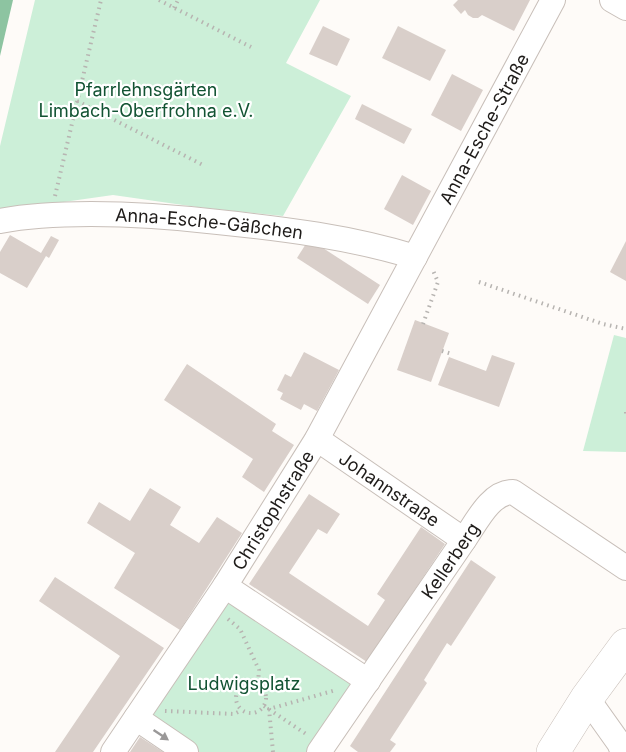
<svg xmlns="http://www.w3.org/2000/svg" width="626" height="752" viewBox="0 0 626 752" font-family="Inter,sans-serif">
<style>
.green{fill:#ccefd8}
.forest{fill:#8dc4a1}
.building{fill:#d9cfca}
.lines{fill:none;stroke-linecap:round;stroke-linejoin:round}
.street-casing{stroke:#c8bfb9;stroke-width:26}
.secondary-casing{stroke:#c8bfb9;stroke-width:34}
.path{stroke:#b7b4b1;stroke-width:4;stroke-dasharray:1.5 4.5;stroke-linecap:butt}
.street{stroke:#fff;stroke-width:24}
.secondary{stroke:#fff;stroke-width:33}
.oneway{fill:#9a9898}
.labels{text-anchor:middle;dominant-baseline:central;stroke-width:4.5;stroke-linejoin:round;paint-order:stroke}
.park-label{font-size:18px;fill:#125333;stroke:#fff}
.street-label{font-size:18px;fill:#1e1b19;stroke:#fff}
</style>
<rect width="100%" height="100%" fill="#fefbf8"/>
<g class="green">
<path d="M35,0H320L286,63L351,96L283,216L197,207L113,195L0,211V146Z"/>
<path d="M614,335L626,338V452L583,451Z"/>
<path d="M225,586L368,681L319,752H186L136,718Z"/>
</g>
<path class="forest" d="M0,0H13L0,56Z"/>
<g class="building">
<path d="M458,0H530L514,31L482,15L478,18H473L468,15L465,10L461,14L453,5Z"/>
<path d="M323,26L350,39L337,66L309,54Z"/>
<path d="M398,26L446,50L430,81L382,58Z"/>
<path d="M452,74L483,90L461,131L431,115Z"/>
<path d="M362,104L412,129L404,144L355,119Z"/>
<path d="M402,175L431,191L413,225L384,209Z"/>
<path d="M10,235L41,253L51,236L59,240L49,258L46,256L27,288L0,273V252Z"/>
<path d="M309,239L380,285L368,304L297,258Z"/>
<path d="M626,241V281L610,272Z"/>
<path d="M415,320L449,333L431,382L397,370Z"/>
<path d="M304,352L339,370L317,411L304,404L301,410L280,399L283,393L277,390L285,374L291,377Z"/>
<path d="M492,355L515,363L499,407L438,385L449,357L486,371Z"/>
<path d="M187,364L276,424L272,431L294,445L264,492L242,477L253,459L164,400Z"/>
<path d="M150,488L181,507L170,525L199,543L217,517L242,533L180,630L114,588L135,553L87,523L99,502L130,521Z"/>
<path d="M309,494L340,514L327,534L318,529L289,573L368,626L385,600L377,594L421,527L445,544L367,662L249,584Z"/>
<path d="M471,560L496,577L451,646L447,643L424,680L427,683L390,740L396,744L390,752H358L350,746Z"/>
<path d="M55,577L164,648L93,752H55L120,656L39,601Z"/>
<path d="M140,737L163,752H130Z"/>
</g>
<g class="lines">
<g class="street-casing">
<g id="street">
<path d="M612,0L626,8"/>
<path id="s1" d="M0,221C30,215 60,214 91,214C133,214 175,217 218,222C285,229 350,237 415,257"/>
<path id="s2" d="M317,439L464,540"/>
<path d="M225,586L368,681"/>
<path d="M587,698L619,743L623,752"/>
<path d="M136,718L186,752"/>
<path id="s3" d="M113,752L225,586L317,439L553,0"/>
<path id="s4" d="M319,752L464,540C476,523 490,492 513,492L626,568"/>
</g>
</g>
<g class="secondary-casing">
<path id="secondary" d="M553,752L587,698L626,645"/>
</g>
<g class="path">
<path d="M159,0L251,47"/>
<path d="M174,8L178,0"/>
<path d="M77,101L205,166"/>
<path d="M55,196L101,0"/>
<path d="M479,282L603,324L626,329"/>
<path d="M423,324L438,282L432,268"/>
<path d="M442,351L452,354"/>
<path d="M626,412V416"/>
<path d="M228,619L240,629L259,670L258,683"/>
<circle cx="251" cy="698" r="15"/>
<path d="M264,706L306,734"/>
<path d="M165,711L234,714L242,710"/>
<path d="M273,752L269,709L336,690"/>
</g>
<use href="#street" class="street"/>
<use href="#secondary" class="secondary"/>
</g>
<defs><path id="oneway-solid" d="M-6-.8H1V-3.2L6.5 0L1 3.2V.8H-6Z" transform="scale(1.5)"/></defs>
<use class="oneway" href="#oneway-solid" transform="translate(161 735) rotate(34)"/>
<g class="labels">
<g class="park-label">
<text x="146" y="89">Pfarrlehnsgärten<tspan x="146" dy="21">Limbach-Oberfrohna e.V.</tspan></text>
<text x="244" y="683">Ludwigsplatz</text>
</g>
<g class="street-label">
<text stroke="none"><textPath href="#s3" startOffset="726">Anna-Esche-Straße</textPath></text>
<text stroke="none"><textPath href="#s1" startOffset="210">Anna-Esche-Gäßchen</textPath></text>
<text stroke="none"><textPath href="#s2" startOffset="88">Johannstraße</textPath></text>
<text stroke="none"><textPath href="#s3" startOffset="290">Christophstraße</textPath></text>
<text stroke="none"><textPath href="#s4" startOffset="232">Kellerberg</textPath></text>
</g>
</g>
</svg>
